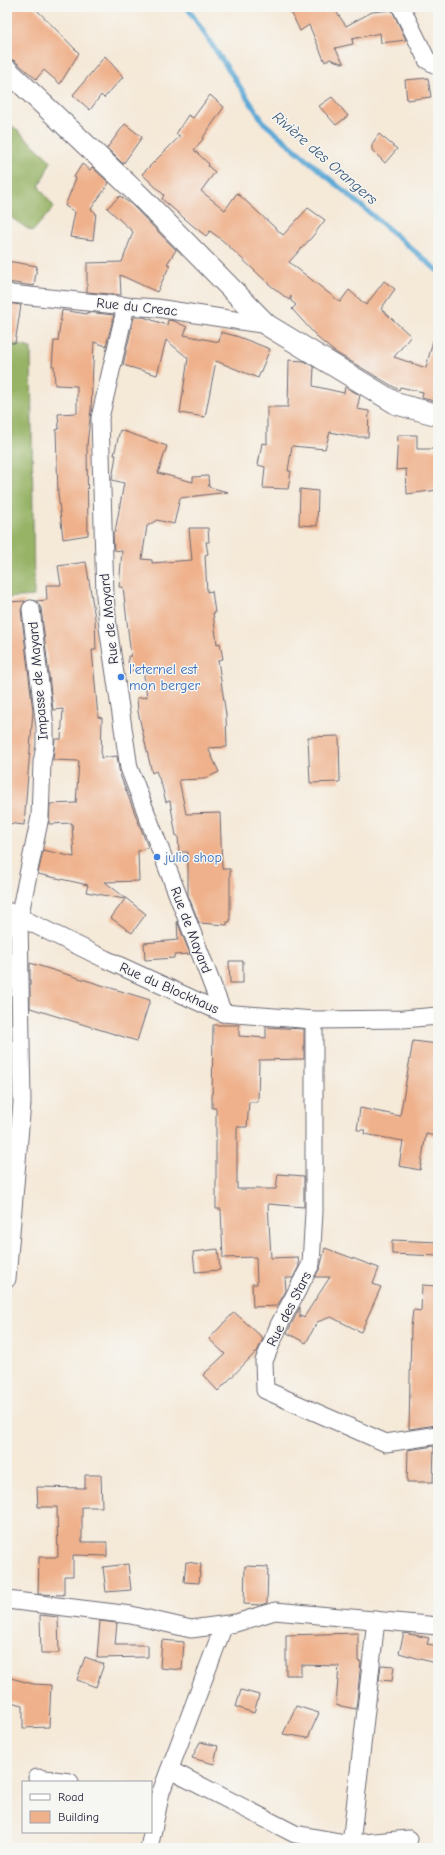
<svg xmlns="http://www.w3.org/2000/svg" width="445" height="1855" viewBox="0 0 445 1855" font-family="'Comic Neue',sans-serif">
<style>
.forest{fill:#97b366;stroke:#5c6a50}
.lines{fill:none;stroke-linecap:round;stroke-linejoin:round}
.stream{stroke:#5da9d6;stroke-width:5}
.building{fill:#efb18b}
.minor-casing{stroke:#6c6872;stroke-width:19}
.tertiary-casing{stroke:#6c6872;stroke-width:23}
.minor{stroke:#fff;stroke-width:17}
.tertiary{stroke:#fff;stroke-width:21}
.shop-dot{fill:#3f7fe0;stroke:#f6f6f2;stroke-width:1.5}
.labels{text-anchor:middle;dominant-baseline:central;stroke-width:3;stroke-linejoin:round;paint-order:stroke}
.street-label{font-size:14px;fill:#22223b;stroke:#f6f6f2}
.shop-label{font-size:14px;fill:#366cbe;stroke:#f6f6f2;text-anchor:start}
.water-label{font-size:15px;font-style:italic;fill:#3a5879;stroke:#f6f6f2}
</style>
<rect width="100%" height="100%" fill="#f6f6f2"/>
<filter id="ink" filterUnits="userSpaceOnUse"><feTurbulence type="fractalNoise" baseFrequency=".025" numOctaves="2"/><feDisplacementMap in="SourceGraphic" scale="8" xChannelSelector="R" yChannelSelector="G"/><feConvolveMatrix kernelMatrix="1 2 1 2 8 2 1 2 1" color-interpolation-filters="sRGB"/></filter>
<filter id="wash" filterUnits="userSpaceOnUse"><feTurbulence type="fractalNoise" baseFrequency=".012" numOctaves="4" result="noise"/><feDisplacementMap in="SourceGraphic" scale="16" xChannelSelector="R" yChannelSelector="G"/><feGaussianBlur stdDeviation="0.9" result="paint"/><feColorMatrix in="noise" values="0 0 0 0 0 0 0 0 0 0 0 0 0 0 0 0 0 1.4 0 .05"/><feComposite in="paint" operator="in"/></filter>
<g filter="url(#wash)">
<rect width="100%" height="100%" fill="#f5e9d8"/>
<g class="forest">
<path d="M7,121L51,161L39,187L54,207L33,231L28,229L7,215Z"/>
<path d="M7,342L31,348L34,596L7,598Z"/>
</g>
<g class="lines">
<path class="stream" d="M187,7L264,123L438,271"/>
</g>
<g id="blocks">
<g class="building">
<path d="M7,7H34L79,53L60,84L44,70L36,79L15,61L7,58Z"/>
<path d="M286,7H333L346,26L372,12L392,10L406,40L381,43L380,33L352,39L353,44L335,48L344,64L330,59L325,62L309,25L300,31L292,14Z"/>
<path d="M105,56L123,77L104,98L101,95L90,110L73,95Z"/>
<path d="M428,78L431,97L407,100L405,80Z"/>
<path d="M210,95L224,107L202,139H203L194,150L209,164L208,166L215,172L201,191L225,210L237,193L283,235L308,208L325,220L312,237L289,262L340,302L349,290L366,305L384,281L395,289L381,309L411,336L394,357L426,368L433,340L438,341V402L422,398L423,392L400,387L399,390L335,352L319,339L292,309L296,305L291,301V296L289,300L270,285L222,240L210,231L206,236L192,225L162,199L164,195L142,174L180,136L176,134L188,115L193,118Z"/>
<path d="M332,97L348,116L336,125L319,106Z"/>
<path d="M125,124L142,137L123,164L107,148Z"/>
<path d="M379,134L397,149L385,163L372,150V144Z"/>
<path d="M82,164L90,170L92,167L109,183L91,209L96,213L93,240L70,237L75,212L65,206L76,178L74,177Z"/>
<path d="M120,196L132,205L176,250L167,264L170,265L157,292L120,275L121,295L87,292V263L122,262L133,232L107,208Z"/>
<path d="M7,261L37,266L34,286L7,282Z"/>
<path d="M7,303L21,305L15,343H7Z"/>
<path d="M62,310L87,314V312L114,315L106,346L94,342L91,410L87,445L88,535L63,539L58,493L56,430L59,429L58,414L77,413V386L55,385L54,366H52L54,341H58Z"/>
<path d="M134,317H143L167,325L168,320L174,321L187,327L184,335L219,342L221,332L239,337L270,349L258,378L216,361L205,417L180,413L188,358L166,340L157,375L123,365Z"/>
<path d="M289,360L304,361L314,367L313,386L344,393L345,387L360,395L357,409L369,411L368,437H354L330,432L325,449L292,446L288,471H291L288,489L263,488L265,467L258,465L262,443L267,444V407H288Z"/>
<path d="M120,430L167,446L158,473L193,482V477L208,476L209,487L228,492L180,498L174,524L157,520L147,526L142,559L152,560V563L192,560L189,528H208L209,542H206L208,554L205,555L207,592L212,591L215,613H213L217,644L220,643L223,659L218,660L226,715L227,747L208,748L219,772L204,779L179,780L186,814L220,813L222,869H230V922H227V925L199,923L188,895V852H179L178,836H176L170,801L166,802L162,786L156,771L152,773L138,712L137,698L147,697L143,669L129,671L128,656H131L123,587H119L122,551L114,550L113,532H115L124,483L112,480L116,455H114Z"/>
<path d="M398,435H417V449H438V490L407,494L406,469L396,470Z"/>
<path d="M300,489L318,491L317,526L299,525Z"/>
<path d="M86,562L95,618L96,650H92L98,717L102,718L101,758L117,756L120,775L148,847L138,851L139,881L105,882L146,914L132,933L111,918L125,899L86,892L88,885L38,874L43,850L74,857L72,823L49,824L50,804L76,803L79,761L53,760L55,739H61L63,709L53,710L41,608L36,601L47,600L46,585H61L58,566Z"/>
<path d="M25,601L21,610L33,711L24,825L7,823V602Z"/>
<path d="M339,736L340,782L310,783L308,737Z"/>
<path d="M177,921L190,954L174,955V958L145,960L144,943L178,940Z"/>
<path d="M229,961H243V983H230Z"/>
<path d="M30,963L150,1000L137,1041L30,1008Z"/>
<path d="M213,1025H239V1036L266,1038V1027L304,1029V1059L259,1060L258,1102H249L247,1127H237V1189H276L278,1174L304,1176V1207L268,1204L271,1258L298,1257L299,1266L293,1278H285L286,1291L277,1306L253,1307L252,1284H257L256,1257L223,1258L221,1209H216V1108H212Z"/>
<path d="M413,1041L438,1044V1121L435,1136L426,1134L420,1170L399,1166L403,1141L364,1134L365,1130H357L360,1108L400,1116Z"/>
<path d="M392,1240L438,1242V1256L392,1254Z"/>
<path d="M325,1248L379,1268L373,1284L381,1287L361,1332L331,1317L317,1322L306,1343L287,1333L300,1307V1318L301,1315L304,1317L330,1277H315L320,1268Z"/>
<path d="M218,1249L220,1270L195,1272L193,1252Z"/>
<path d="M422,1285L438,1286L436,1425L409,1429L411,1328L413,1310L421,1311Z"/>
<path d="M234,1312L263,1338L258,1350L218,1391L203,1375L225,1354L209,1339Z"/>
<path d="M434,1446L433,1482H407L408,1450Z"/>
<path d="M85,1475H101L102,1507H82V1542H107V1556L73,1555V1576H64V1595L38,1594L39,1557H58L57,1507H38L37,1487L85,1488Z"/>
<path d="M186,1562L201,1564L199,1583L184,1582Z"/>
<path d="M128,1564L131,1590L106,1592L103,1567Z"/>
<path d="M245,1566L268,1567L267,1603L260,1605L244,1604Z"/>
<path d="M40,1615L58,1617L59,1653H41Z"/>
<path d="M100,1621L117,1623L115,1645H148V1657L97,1658Z"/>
<path d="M358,1633V1661L361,1662L356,1709L336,1705L339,1666L301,1665V1675H286V1635Z"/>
<path d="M404,1633L429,1638L427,1644L438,1646V1664L399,1653Z"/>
<path d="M162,1640L184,1642L182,1670L160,1668Z"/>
<path d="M85,1657L104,1664L96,1687L77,1680Z"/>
<path d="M381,1665L394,1666L392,1681L379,1680Z"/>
<path d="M7,1677L33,1684L51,1685L49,1727L23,1728V1705L7,1701Z"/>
<path d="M241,1690L259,1695L254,1713L236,1707Z"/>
<path d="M296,1706L319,1713L308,1738L283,1734Z"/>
<path d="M200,1742L218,1746L214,1764L192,1758Z"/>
</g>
</g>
</g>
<g filter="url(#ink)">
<use href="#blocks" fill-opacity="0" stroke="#6c6872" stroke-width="1"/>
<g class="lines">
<g class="minor-casing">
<g id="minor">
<path d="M401,7L427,60L438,66"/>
<path d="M7,292L11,294L126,306L157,308L267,325"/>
<path d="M126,306L100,418L105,596L108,627L129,768L223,1013"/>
<path d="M7,911L105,959L223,1013L314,1020L403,1019L438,1016"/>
<path d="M314,1020V1212L311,1264L279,1325L264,1361L265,1390L386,1443L438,1435"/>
<path d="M7,1279L22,1103L19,918L40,817L42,762L45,746V727L31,609"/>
<path d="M7,1600L131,1615L191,1629L236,1623L275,1611L438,1626"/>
<path d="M170,1770L295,1834L351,1844L409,1839"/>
<path d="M37,1778L70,1782"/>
<path d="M351,1844L376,1620"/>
<path d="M149,1848L161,1792L224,1625"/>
</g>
</g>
<g class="tertiary-casing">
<path id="tertiary" d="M7,70L140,196L267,325L397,404L438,415"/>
</g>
<use href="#minor" class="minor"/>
<use href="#tertiary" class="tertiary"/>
</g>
</g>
<g class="shop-dot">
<circle cx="121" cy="677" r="4"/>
<circle cx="157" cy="857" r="4"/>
</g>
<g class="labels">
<g class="street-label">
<text transform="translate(137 307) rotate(6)">Rue du Creac</text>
<text transform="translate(109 619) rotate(-96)">Rue de Mayard</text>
<text transform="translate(38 681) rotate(-95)">Impasse de Mayard</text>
<text transform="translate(191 930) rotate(69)">Rue de Mayard</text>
<text transform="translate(169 988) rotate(24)">Rue du Blockhaus</text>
<text transform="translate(289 1309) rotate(-63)">Rue des Stars</text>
</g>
<g class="shop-label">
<text x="129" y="669">l'eternel est<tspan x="129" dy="16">mon berger</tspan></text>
<text x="165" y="857">julio shop</text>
</g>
<g class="water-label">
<text transform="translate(325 158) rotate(41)">Rivière des Orangers</text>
</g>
</g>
<rect width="445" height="1855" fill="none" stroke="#f6f6f2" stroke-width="24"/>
<rect x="22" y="1781" width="130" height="52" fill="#f6f6f2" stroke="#a1a1a9"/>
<rect x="30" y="1794" width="20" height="6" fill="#ffffff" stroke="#a1a1a9"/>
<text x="58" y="1801" font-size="12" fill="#22223b">Road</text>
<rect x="30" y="1811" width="20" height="12" fill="#efb18b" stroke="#a1a1a9"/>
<text x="58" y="1821" font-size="12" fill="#22223b">Building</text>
</svg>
